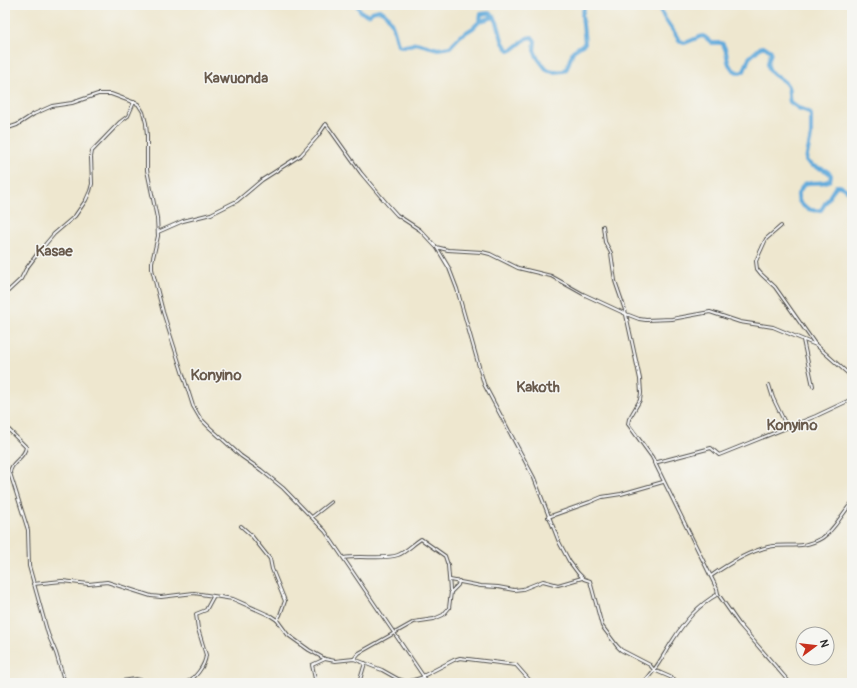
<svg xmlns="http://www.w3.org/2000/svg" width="857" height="688" viewBox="0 0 857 688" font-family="Pangolin,sans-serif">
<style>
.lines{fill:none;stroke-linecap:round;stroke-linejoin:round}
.river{stroke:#64abdb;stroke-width:4}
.minor-casing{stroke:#484744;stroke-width:4}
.minor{stroke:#fff;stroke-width:2}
.labels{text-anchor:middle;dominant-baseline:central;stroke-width:3;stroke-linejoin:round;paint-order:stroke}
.quarter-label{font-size:15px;font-weight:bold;fill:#685a4c;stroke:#f6f6f2}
</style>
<rect width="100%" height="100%" fill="#f6f6f2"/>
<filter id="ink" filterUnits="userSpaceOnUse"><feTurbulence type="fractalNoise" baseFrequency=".025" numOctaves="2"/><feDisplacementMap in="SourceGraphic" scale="8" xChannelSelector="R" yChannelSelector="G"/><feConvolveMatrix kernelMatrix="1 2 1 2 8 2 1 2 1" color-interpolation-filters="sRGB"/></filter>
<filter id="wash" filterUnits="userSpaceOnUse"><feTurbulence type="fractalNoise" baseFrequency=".012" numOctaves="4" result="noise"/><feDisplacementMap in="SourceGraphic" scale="16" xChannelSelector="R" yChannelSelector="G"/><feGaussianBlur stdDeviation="0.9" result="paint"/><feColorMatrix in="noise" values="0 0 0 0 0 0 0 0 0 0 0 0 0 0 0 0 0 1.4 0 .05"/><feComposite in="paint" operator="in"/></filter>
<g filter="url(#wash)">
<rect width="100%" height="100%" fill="#eee7cf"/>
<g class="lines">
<g class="river">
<path d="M357,5C360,11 363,16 370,14L372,12L379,10C392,14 395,34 398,45C404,48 411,45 416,43L438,49L450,47L460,36L473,28L480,21L481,14L489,13C503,21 497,42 509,50H512L527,38L532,37L535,41L534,50L537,57L546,69L549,71L554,72L564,71L567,68L573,51L585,43L582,15L585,5"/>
<path d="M660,5C658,14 676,32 679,41L685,43L702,36L705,37L712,43H722C731,54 722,67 740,73L744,71L749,58L761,47H765L771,51C771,56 767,61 768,66C771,78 784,77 788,87C790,91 788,97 790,102L798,108L807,111L811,115V136L806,160C812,170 825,166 831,175L830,180C823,185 813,181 804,184L798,194C797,206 810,212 821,210L836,186H840L852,193"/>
<path d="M480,21L494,17"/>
</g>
</g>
</g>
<g filter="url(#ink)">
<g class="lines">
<g class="minor-casing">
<g id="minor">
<path d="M5,129L17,125L34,114L52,106L72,103L98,94H111L138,104L143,112L146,123L147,136V170L157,218L158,236L152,262V269L163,312L193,406L200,418L210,428L241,456L261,470L283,488L325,531L428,683"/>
<path d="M603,226L605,242L611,253L615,281L625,310L640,379L641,393L640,400L629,419L628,424L652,457L717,589L718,594"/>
<path d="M781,226L766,239L756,261L757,269L761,274L775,287L815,344"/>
<path d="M158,232L183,221L211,214L237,201L262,180L301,155L317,137L326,124L361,173L388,205L397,215L420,230L436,247L448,250L482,252L490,254L518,268L551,276L583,294L626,314L639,319L646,320L672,319L710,312L740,322L773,327L816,345L852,377"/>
<path d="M437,248L449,268L457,289L484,384L534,478L559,542L569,561L578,573L584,579L590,581L602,626L617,646L621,650L650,665L654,670L670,677L678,683"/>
<path d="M5,294L21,279L26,269L38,253L54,234L75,216L86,200L90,191L92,184L91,157L92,151L120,122L128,116L134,102"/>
<path d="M803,340L813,386"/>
<path d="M769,385L773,398L787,427"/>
<path d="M5,426L26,447C25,458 10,462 10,473L28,530L29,566L48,634L56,653L65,683"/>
<path d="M654,463L711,448L719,455L816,416L852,399"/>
<path d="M312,517L331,502"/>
<path d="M548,517L590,502L602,497L621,494L663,482"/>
<path d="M241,526L251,535L270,559L272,569L285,601L280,615L277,620"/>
<path d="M344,558C360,555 385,560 398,555C406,552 413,544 421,539L445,556L448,565L450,590L451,592L449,608L443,615L434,619L414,622L359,653L354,659"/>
<path d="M711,576C728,564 747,552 768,547C788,543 802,550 822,538C836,529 841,514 852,503"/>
<path d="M450,580L481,586L498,587L514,590L523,589L543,581L558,585L582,578"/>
<path d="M33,584L62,581L89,584L107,582L151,596L161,597L194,593L233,599L271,616L277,620L288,635L309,650L325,659L335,661L354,659L382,670L398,679L407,682L424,677"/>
<path d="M451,592L458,585L459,581"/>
<path d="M423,676L454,660L460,658L516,665L532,683"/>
<path d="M84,683L97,681L108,683L136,679L153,683"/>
<path d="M185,683C195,679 205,666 206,655L198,629L196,614L206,610L213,597"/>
<path d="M316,683L312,665L325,659"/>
<path d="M359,683L365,663"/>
<path d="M643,683C656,671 663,655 673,640C685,621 698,605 718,594L739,624L790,683"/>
</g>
</g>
<use href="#minor" class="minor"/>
</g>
</g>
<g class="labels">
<g class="quarter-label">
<text x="236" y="78">Kawuonda</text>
<text x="54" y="251">Kasae</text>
<text x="216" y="375">Konyino</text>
<text x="538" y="387">Kakoth</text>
<text x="792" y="425">Konyino</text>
</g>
</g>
<rect width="857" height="688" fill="none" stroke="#f6f6f2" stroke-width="20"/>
<g transform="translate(815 646) rotate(75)"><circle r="19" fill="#f6f6f2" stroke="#a5a5a2"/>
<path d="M0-3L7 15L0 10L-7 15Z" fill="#c8321e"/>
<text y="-6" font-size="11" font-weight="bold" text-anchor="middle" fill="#2b2b2b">N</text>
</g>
</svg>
